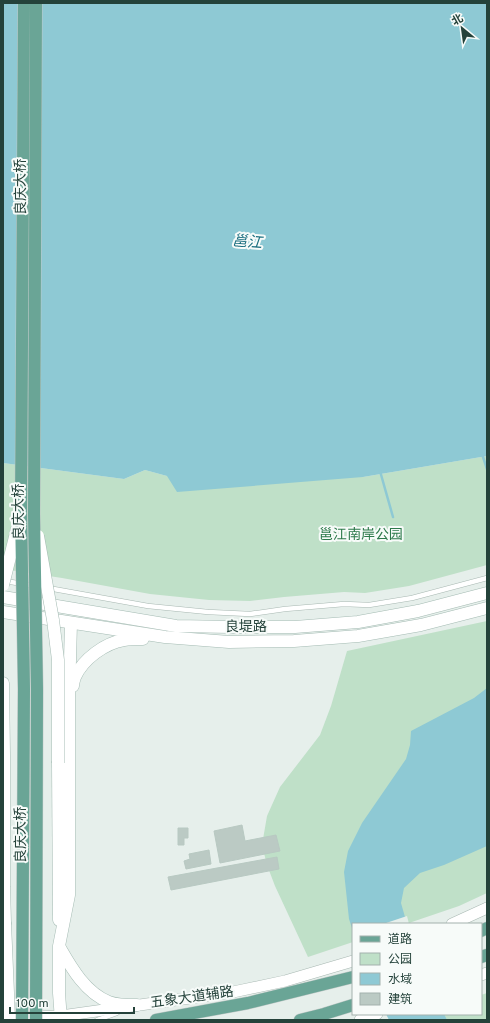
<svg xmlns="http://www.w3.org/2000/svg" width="490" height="1023" viewBox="0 0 490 1023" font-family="Overpass,'Noto Sans SC',sans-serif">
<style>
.green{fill:#bfe0c8}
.water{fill:#8ec9d4}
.pier{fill:#e6efeb}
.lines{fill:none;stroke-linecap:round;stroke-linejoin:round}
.stream{stroke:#8ec9d4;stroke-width:2.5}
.building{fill:#bbcac4;stroke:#b8c9c2}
.service-casing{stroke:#a8b8b2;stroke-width:5.5}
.tertiary-casing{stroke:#a8b8b2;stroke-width:12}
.secondary-casing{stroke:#a4bbb3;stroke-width:13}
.primary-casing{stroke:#c2cac8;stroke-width:13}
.service{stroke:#fff;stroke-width:4.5}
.tertiary{stroke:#fff;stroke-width:11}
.secondary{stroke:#fff;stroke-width:12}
.primary{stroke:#6aa596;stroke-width:12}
.secondary-bridge-casing{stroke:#a4bbb3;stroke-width:13;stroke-linecap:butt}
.primary-bridge-casing{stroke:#c2cac8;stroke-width:13;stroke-linecap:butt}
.secondary-bridge{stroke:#fff;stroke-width:12}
.primary-bridge{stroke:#6aa596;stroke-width:12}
.labels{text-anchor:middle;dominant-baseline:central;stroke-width:4;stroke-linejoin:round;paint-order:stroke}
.street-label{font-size:14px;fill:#24423a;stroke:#f7fbf9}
.park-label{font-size:14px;fill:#2d7a4b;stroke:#f7fbf9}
.water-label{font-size:15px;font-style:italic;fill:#1c6f80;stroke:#f7fbf9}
</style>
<rect width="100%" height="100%" fill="#e6efeb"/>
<g class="green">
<path d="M487,456V565L409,586L365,593L344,592L284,597L250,601L209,600L150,594L62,578L3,569V463L124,479L145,470L167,476L363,477Z"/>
<path d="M487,621V893L459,906L406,924H353V942L308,957L275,886L267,865L262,845L267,816L280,787L320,735L331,706L347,651Z"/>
<path d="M487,993V1020H420L435,1014H481V995Z"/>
</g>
<g class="water">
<path d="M3,3H487V456L363,477L177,492L167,476L145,470L124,479L3,463Z"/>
<path d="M487,688V846L444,865L420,873L404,888L401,903L407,924H353V931L349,919L344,872L348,851L362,823L406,759L410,745L411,731L474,698Z"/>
<path d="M386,1014H444L447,1020H389Z"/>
</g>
<path class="pier" d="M407,916L409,924H383Z"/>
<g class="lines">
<g class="stream">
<path d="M482,454L487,469"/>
<path d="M380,471L393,517"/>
</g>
</g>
<g class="building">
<path d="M242,825L245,841L276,835L280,851L220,863L214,831Z"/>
<path d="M178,828H188V838H184V845H178Z"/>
<path d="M209,850L211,864L186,869L184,861L190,859L189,854Z"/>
<path d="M277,857L279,869L171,890L168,877Z"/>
</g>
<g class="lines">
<g class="service-casing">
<g id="service">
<path d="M5,581L35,586"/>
<path d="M48,588L148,606L208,612L250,614L285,609L344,604L369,605L412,598L487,578"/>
<path d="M97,1020L117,1013"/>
</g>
</g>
<g class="tertiary-casing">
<g id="tertiary">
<path d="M452,924L487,908"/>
<path d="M481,975L487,973"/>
<path d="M3,1018L61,1016L233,992L285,981L353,961"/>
<path d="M360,1020L377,1014"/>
</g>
</g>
<g class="secondary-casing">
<g id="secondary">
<path d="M3,597L176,626L231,627H295L358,622L418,611L487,593"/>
<path d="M3,612L165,637L229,642L294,641L358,636L421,625L487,608"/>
<path d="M3,683L4,755V887L5,923L3,931"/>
<path d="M73,686C73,683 74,680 75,677C83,659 105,643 124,640C130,639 137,639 143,639"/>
<path d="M58,763L59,920"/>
<path d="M5,923L8,993L9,1020"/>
<path d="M60,948C72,969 86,993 109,1002C117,1005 129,1005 137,1005"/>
<path d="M61,1020L59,993V946L69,895V697L71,623"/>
</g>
</g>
<g class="primary-casing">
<g id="primary">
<path d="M481,931L487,928"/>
<path d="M481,957L487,955"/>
<path d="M156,1020L248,1003L353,977"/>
<path d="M300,1020L324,1014L353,1005"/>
</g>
</g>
<use href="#service" class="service"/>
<use href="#tertiary" class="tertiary"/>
<use href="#secondary" class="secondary"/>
<use href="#primary" class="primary"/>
<g class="secondary-bridge-casing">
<g id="secondary-bridge">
<path d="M38,536L53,620L58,660V763"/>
<path d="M3,585L19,521"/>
</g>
</g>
<g class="primary-bridge-casing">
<g id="primary-bridge">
<path d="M22,1020L24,689L21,512L24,3"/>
<path d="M36,1020L37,689L34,514L36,3"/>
</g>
</g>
<use href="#secondary-bridge" class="secondary-bridge"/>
<use href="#primary-bridge" class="primary-bridge"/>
</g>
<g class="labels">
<g class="street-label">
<text transform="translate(21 187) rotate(-90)">良庆大桥</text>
<text transform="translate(19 512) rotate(-90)">良庆大桥</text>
<text x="246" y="627">良堤路</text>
<text transform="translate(21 835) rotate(-90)">良庆大桥</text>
<text transform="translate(192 998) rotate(-8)">五象大道辅路</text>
</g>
<g class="park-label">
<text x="361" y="535">邕江南岸公园</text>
</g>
<g class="water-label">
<text transform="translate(247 243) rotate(5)">邕江</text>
</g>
</g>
<rect width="490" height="1023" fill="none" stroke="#24423a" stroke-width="8"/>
<rect x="352" y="923" width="130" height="92" fill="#f7fbf9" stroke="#a3b1ad"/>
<rect x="360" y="936" width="20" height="6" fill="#6aa596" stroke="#a3b1ad"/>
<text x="388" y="943" font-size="12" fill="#24423a">道路</text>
<rect x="360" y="953" width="20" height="12" fill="#bfe0c8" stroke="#a3b1ad"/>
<text x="388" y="963" font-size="12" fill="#24423a">公园</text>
<rect x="360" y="973" width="20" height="12" fill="#8ec9d4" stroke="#a3b1ad"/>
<text x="388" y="983" font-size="12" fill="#24423a">水域</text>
<rect x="360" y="993" width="20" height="12" fill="#bbcac4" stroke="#a3b1ad"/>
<text x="388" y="1003" font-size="12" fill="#24423a">建筑</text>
<g transform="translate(462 28) rotate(331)" stroke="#f7fbf9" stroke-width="3" paint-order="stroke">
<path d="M0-3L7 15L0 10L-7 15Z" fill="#24423a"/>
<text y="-6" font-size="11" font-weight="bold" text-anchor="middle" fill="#24423a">北</text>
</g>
<path d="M10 1007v6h124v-6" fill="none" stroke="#24423a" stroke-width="2"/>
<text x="16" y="1007" font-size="12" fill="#24423a" stroke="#f7fbf9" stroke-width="3" paint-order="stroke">100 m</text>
</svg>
